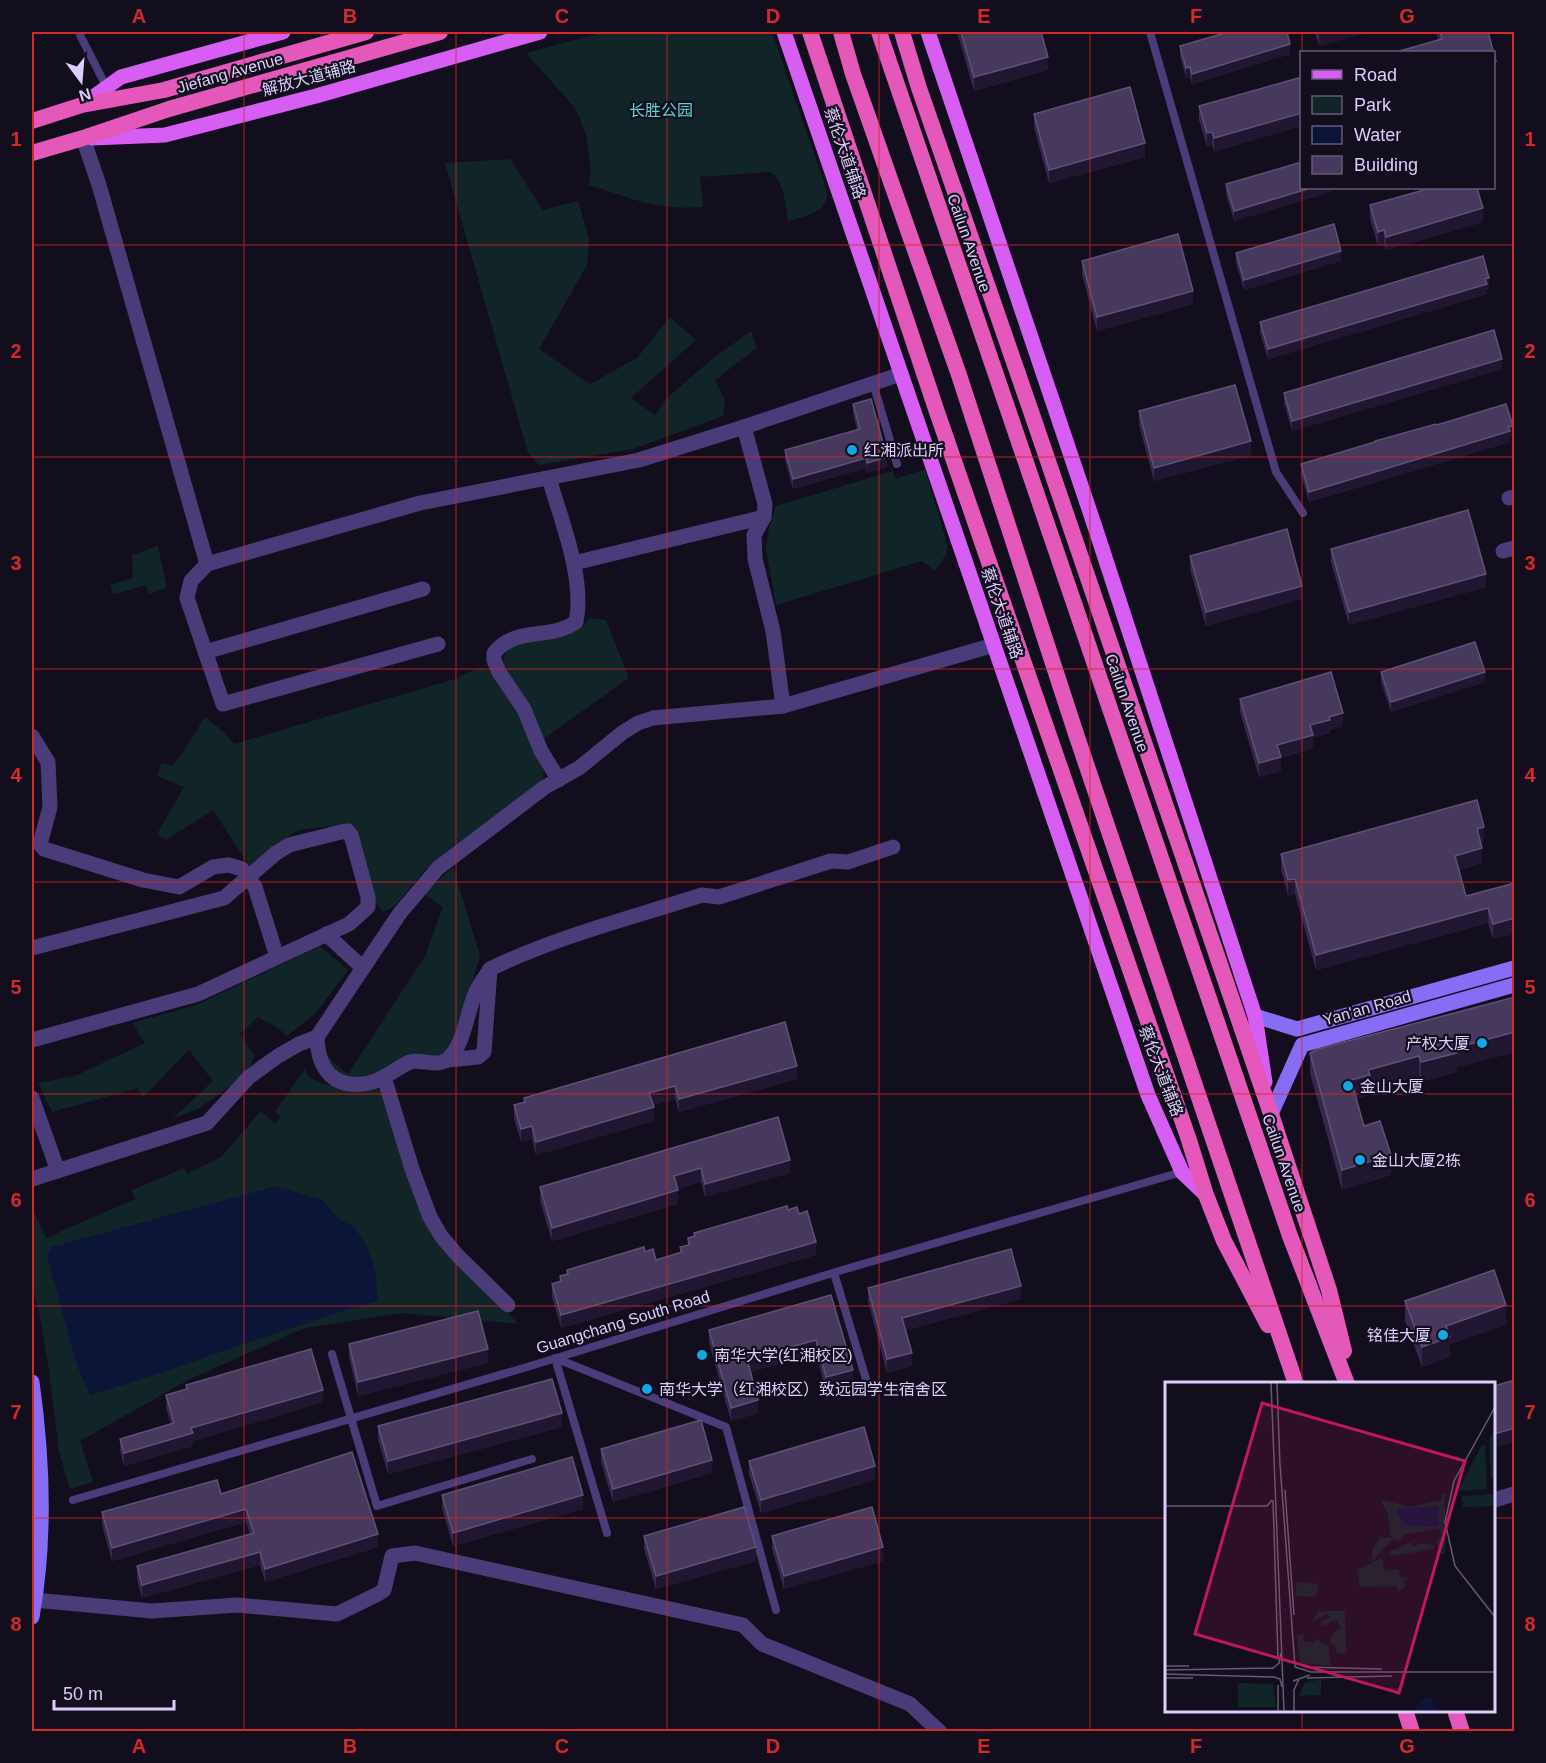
<svg xmlns="http://www.w3.org/2000/svg" width="1546" height="1763" viewBox="0 0 1546 1763" font-family="Arial,'Noto Sans SC',sans-serif">
<style>
.green{fill:#112427}
.water{fill:#0c1438}
.lines{fill:none;stroke-linecap:round;stroke-linejoin:round}
.service{stroke:#4a3c79;stroke-width:8}
.minor{stroke:#4a3c79;stroke-width:15}
.tertiary{stroke:#4a3c79;stroke-width:15}
.secondary{stroke:#896cf4;stroke-width:15}
.primary{stroke:#d75ef3;stroke-width:15}
.trunk{stroke:#e458ba;stroke-width:16}
.wall{fill:#35284a}
.shaded-wall{fill:#201631}
.building{fill:#47395d;stroke:#5e5176;stroke-width:1.5}
.grid{fill:none;stroke:#d62828;stroke-width:1.5;stroke-opacity:0.55}
.poi-dot{fill:#11a8e4;stroke:#130e1e;stroke-width:2}
.labels{text-anchor:middle;dominant-baseline:central;stroke-width:4.5;stroke-linejoin:round;paint-order:stroke}
.street-label{font-size:16px;fill:#dccefb;stroke:#130e1e}
.park-label{font-size:16px;fill:#60d5cd;stroke:#130e1e}
.poi-label{font-size:16px;fill:#dccefb;stroke:#130e1e;text-anchor:start}
.inset-road{fill:none;stroke:#635b76;stroke-width:1.5}
.view{fill:#c2185b;fill-opacity:0.15;stroke:#c2185b;stroke-width:3}
.inset-edge{fill:none;stroke:#dccefb;stroke-width:3}
.neatline{fill:none;stroke:#d62828;stroke-width:2}
.grid-label{font-size:20px;text-anchor:middle;font-weight:bold;fill:#d62828}
</style>
<rect width="100%" height="100%" fill="#130e1e"/>
<g class="green">
<path d="M605,32H772L826,188C831,212 806,216 788,221C785,204 785,181 770,172L700,177L703,207C659,211 630,198 589,185L591,169L586,135L576,109L526,53Z"/>
<path d="M510,159L543,210L578,201L589,238L587,265L539,349L590,384L637,358L670,317L696,340L631,398L655,415L668,397L711,360L751,331L757,348L715,380L725,400L723,416L633,449L539,465L528,453L445,163Z"/>
<path d="M925,469L947,544V553L935,571L922,561L776,605L766,549L769,528L776,506L893,471L896,479Z"/>
<path d="M158,546L167,588L149,594L146,585L113,595L110,585L133,578L132,555Z"/>
<path d="M590,618L606,620L629,678L542,740L535,715L528,701L514,687L503,662L504,657L510,647L543,638L568,636L583,626Z"/>
<path d="M478,668C485,668 490,670 494,676C507,690 544,754 544,771C544,772 542,780 542,781L426,869L395,906L384,912L372,900L347,824L299,830L275,844L250,867L213,810L166,840L157,834L184,787L157,776L162,763L172,766L179,758L205,717L224,732L234,744L455,679Z"/>
<path d="M453,867L480,956L452,1048L444,1058L361,1079L333,1073L324,1051L335,1064L348,1074L425,956L443,907L424,894Z"/>
<path d="M320,946L348,970L316,1013L287,1036L279,1029L258,1017L240,1034L255,1056L246,1075L198,1109L172,1119L213,1081L189,1050L142,1098L138,1088L52,1112L38,1083L75,1076L145,1043L132,1023L196,1005Z"/>
<path d="M305,1068L309,1077L321,1083L340,1087H373L382,1092L407,1172L432,1237L451,1260L519,1324L402,1313L305,1328L190,1379L80,1441L93,1482L70,1489L59,1452L48,1364L38,1307L32,1288V1207L46,1238L135,1199L132,1190L184,1168L187,1174L221,1157L261,1111L275,1124L281,1117L275,1112Z"/>
</g>
<path class="water" d="M273,1187L286,1189L322,1200L339,1219L354,1227L366,1245L375,1270L378,1301C281,1328 187,1366 90,1395L77,1365L47,1256L52,1247Z"/>
<g class="lines">
<g class="service">
<path d="M79,32L81,37L107,88"/>
<path d="M1150,32L1276,472L1303,513"/>
<path d="M873,383L897,464"/>
<path d="M834,1273L869,1389"/>
<path d="M332,1354L377,1506L532,1459"/>
<path d="M73,1500L527,1367L849,1268L1182,1172"/>
<path d="M607,1533L555,1358L726,1427L776,1610"/>
</g>
<g class="minor">
<path d="M83,138L99,185L207,564L420,503L639,460L744,427L901,374"/>
<path d="M744,427L765,504L764,517L754,535L755,559L773,631L783,706"/>
<path d="M549,478C561,520 585,578 576,622C550,641 517,625 494,653V660L499,672L524,709L541,751L559,780"/>
<path d="M1509,498L1514,497"/>
<path d="M1503,551L1514,548"/>
<path d="M574,563L764,517"/>
<path d="M207,564L191,581L187,598L223,704L438,644"/>
<path d="M205,652L423,589"/>
<path d="M32,736L48,762L50,807L40,844L44,849L143,880L179,887L213,867L229,865L242,869L255,887L277,957"/>
<path d="M326,934L363,968L400,913L438,868L545,787L579,768L622,733L638,723L653,718L783,706L994,645"/>
<path d="M32,948L224,898L276,853L289,845L341,832L348,831L351,835L368,897V907L349,924L198,994L32,1040"/>
<path d="M317,1037C318,1070 334,1090 369,1083C384,1080 396,1068 410,1062C422,1058 438,1069 449,1058C464,1044 467,1013 475,994C478,986 484,978 489,971"/>
<path d="M448,1060L478,1057L484,1052L490,969C558,936 631,918 702,895L719,897L831,861L848,862L893,847"/>
<path d="M384,1077L412,1169L430,1217L441,1236L457,1255L508,1305"/>
<path d="M32,1098L58,1171"/>
<path d="M32,1179L207,1123L249,1077L278,1056L299,1044L317,1037L363,968"/>
<path d="M34,1600L152,1611L237,1605L337,1614L378,1594L384,1590L392,1556L415,1553L743,1625L762,1644L910,1704L940,1732"/>
</g>
<path class="tertiary" d="M1494,1500L1514,1494"/>
<g class="secondary">
<path d="M1255,1016L1297,1029L1514,968"/>
<path d="M1271,1114L1302,1045L1514,985"/>
<path d="M32,1382C43,1460 46,1539 32,1617"/>
</g>
<g class="primary">
<path d="M784,32L1148,1095L1182,1172L1206,1195"/>
<path d="M928,32L1094,524L1255,1016L1265,1082"/>
<path d="M82,105L121,77L283,32"/>
<path d="M92,138L165,135L316,96L540,32"/>
</g>
<g class="trunk">
<path d="M810,32L937,412L1189,1140L1206,1195L1224,1241L1268,1325"/>
<path d="M841,32L853,74L959,375L1077,737L1296,1384"/>
<path d="M879,32L1290,1236L1347,1384"/>
<path d="M902,32L919,88L1035,423L1271,1114L1329,1290L1344,1351"/>
<path d="M32,121L82,105L164,90L366,32"/>
<path d="M32,153L83,138L169,109L440,32"/>
<path d="M1405,1710L1412,1732"/>
<path d="M1455,1710L1462,1732"/>
</g>
</g>
<g class="wall">
<path d="M957,32H1041L1048,70L974,91Z"/>
<path d="M1315,32H1368L1319,46Z"/>
<path d="M1436,32H1488L1496,61V73L1494,74V52H1396L1438,40Z"/>
<path d="M1180,46L1290,54L1192,84L1190,77L1186,78L1180,56Z"/>
<path d="M1302,77L1214,152L1212,145L1207,147L1199,120V106Z"/>
<path d="M1034,114L1145,157L1049,183L1034,127Z"/>
<path d="M1226,184L1331,188V192L1234,221L1226,194Z"/>
<path d="M1370,205L1483,222L1386,250L1384,244L1378,246L1370,219Z"/>
<path d="M1236,253L1341,261L1244,290L1236,263Z"/>
<path d="M1082,261L1193,304L1097,331L1082,274Z"/>
<path d="M1487,288V294L1268,359L1260,333V322L1489,288Z"/>
<path d="M1502,369L1292,431L1284,403V393Z"/>
<path d="M853,404L887,467L867,473L866,468L793,489L785,460V450L857,430L853,414Z"/>
<path d="M1139,411L1251,455L1154,481L1139,425Z"/>
<path d="M1437,425L1513,436L1510,437V442L1309,502L1301,474V464Z"/>
<path d="M1331,549L1486,587L1349,625L1331,562Z"/>
<path d="M1190,556L1302,599L1206,626L1190,569Z"/>
<path d="M1381,672L1485,682L1391,712L1381,682Z"/>
<path d="M1240,699L1343,726L1330,730V733L1313,738V748L1281,758V771L1259,777L1240,712Z"/>
<path d="M1484,842L1481,843L1482,863L1459,870L1466,896L1515,883L1493,939L1488,923L1316,970L1295,894L1288,896L1281,869V854Z"/>
<path d="M1515,997V1052L1457,1067V1072L1421,1082L1419,1076L1370,1089V1095L1356,1099L1364,1126L1391,1175L1342,1190L1310,1073V1053Z"/>
<path d="M785,1022L797,1079L679,1112L675,1099L653,1105L654,1121L536,1155L532,1139L521,1142L514,1119V1105L524,1102V1098Z"/>
<path d="M778,1117L790,1173L705,1197L701,1182L677,1189L678,1204L552,1241L540,1201V1187Z"/>
<path d="M788,1210L799,1214L816,1255L561,1328L552,1297V1284L560,1282V1276L567,1274V1270L645,1252L656,1260L680,1253V1247L688,1245V1238L694,1237V1233Z"/>
<path d="M868,1288L1021,1299L906,1330L912,1366L887,1373L868,1301Z"/>
<path d="M831,1295L853,1383L826,1391L816,1353L750,1372L758,1413L731,1421L709,1343V1330Z"/>
<path d="M1405,1301L1506,1325L1450,1344V1357L1422,1367L1405,1321Z"/>
<path d="M349,1344L488,1363L358,1396L349,1357Z"/>
<path d="M186,1385L323,1402L193,1441V1446L124,1466L120,1451V1439L171,1424L166,1408V1395L186,1390Z"/>
<path d="M378,1426L562,1427L388,1474L378,1440Z"/>
<path d="M601,1449L712,1473L613,1502L601,1462Z"/>
<path d="M749,1461L875,1480L761,1513L749,1474Z"/>
<path d="M221,1494L378,1547L265,1582L260,1565L142,1598L137,1579V1566L250,1534L246,1522L112,1561L102,1525V1512Z"/>
<path d="M442,1495L583,1509L453,1546L442,1508Z"/>
<path d="M644,1536L756,1561L656,1589L644,1549Z"/>
<path d="M772,1536L883,1561L784,1589L772,1549Z"/>
</g>
<g class="shaded-wall">
<path d="M1325,32H1368L1319,46V33Z"/>
<path d="M1290,44V54L1192,84V74Z"/>
<path d="M1048,57V70L974,91V77Z"/>
<path d="M1494,61H1496V73L1494,74Z"/>
<path d="M1190,67V77L1186,78V68Z"/>
<path d="M1302,113V126L1214,152V138Z"/>
<path d="M1212,132V145L1207,147V133Z"/>
<path d="M1145,143V157L1049,183V170Z"/>
<path d="M1311,188H1331V192L1234,221V211Z"/>
<path d="M1483,208V222L1386,250V237Z"/>
<path d="M1384,230V244L1378,246V232Z"/>
<path d="M1341,251V261L1244,290V280Z"/>
<path d="M1489,278V288H1487V294L1268,359V349Z"/>
<path d="M1193,291V304L1097,331V317Z"/>
<path d="M1502,359V369L1292,431V421Z"/>
<path d="M1513,426V436L1510,437V442L1309,502V492Z"/>
<path d="M1251,441V455L1154,481V468Z"/>
<path d="M887,457V467L867,473V463Z"/>
<path d="M866,458V468L793,489V479Z"/>
<path d="M1486,574V587L1349,625V612Z"/>
<path d="M1302,586V599L1206,626V612Z"/>
<path d="M1485,672V682L1391,712V702Z"/>
<path d="M1343,713V726L1330,730V733L1313,738V748L1281,758V771L1259,777V763L1277,745L1310,725L1329,717Z"/>
<path d="M1484,827V842L1477,844V829Z"/>
<path d="M1482,848V863L1455,871V856Z"/>
<path d="M1295,879V894L1288,896V880Z"/>
<path d="M1488,908V923L1316,970V955Z"/>
<path d="M1515,918V934L1493,939V924Z"/>
<path d="M1515,1032V1052L1457,1067V1072L1421,1082V1062L1455,1048Z"/>
<path d="M1419,1056V1076L1370,1089V1095L1351,1100V1080L1368,1070Z"/>
<path d="M797,1066V1079L679,1112V1099Z"/>
<path d="M675,1086V1099L649,1106V1093Z"/>
<path d="M654,1107V1121L536,1155V1142Z"/>
<path d="M532,1126V1139L521,1142V1129Z"/>
<path d="M1391,1155V1175L1342,1190V1170Z"/>
<path d="M790,1160V1173L705,1197V1184Z"/>
<path d="M701,1168V1182L674,1190V1176Z"/>
<path d="M678,1190V1204L552,1241V1228Z"/>
<path d="M816,1242V1255L561,1328V1315Z"/>
<path d="M1021,1286V1299L902,1331V1318Z"/>
<path d="M1506,1305V1325L1450,1344V1357L1422,1367V1347L1446,1326Z"/>
<path d="M816,1340V1353L747,1373V1359Z"/>
<path d="M488,1349V1363L358,1396V1382Z"/>
<path d="M912,1353V1366L887,1373V1359Z"/>
<path d="M853,1370V1383L826,1391V1377Z"/>
<path d="M323,1390V1402L193,1441V1446L124,1466V1453L191,1428Z"/>
<path d="M758,1400V1413L731,1421V1408Z"/>
<path d="M562,1413V1427L388,1474V1461Z"/>
<path d="M1515,1428V1442L1494,1447V1434Z"/>
<path d="M712,1460V1473L613,1502V1489Z"/>
<path d="M875,1466V1480L761,1513V1500Z"/>
<path d="M583,1495V1509L453,1546V1533Z"/>
<path d="M246,1509V1522L112,1561V1548Z"/>
<path d="M378,1534V1547L265,1582V1569Z"/>
<path d="M756,1547V1561L656,1589V1576Z"/>
<path d="M883,1547V1561L784,1589V1576Z"/>
<path d="M260,1552V1565L142,1598V1585Z"/>
</g>
<g class="building">
<path d="M961,32H1041L1048,57L974,77Z"/>
<path d="M1228,32H1287L1290,44L1192,74L1190,67L1186,68L1180,46Z"/>
<path d="M1440,32H1488L1496,61H1494V52H1396L1442,39Z"/>
<path d="M1302,77V113L1214,138L1212,132L1207,133L1199,106Z"/>
<path d="M1130,87L1145,143L1049,170L1034,114Z"/>
<path d="M1302,162V188H1311L1234,211L1226,184Z"/>
<path d="M1431,188H1477L1483,208L1386,237L1384,230L1378,232L1370,205Z"/>
<path d="M1334,224L1341,251L1244,280L1236,253Z"/>
<path d="M1178,234L1193,291L1097,317L1082,261Z"/>
<path d="M1483,256L1489,278L1485,279L1487,284L1268,349L1260,322Z"/>
<path d="M1494,330L1502,359L1292,421L1284,393Z"/>
<path d="M1235,385L1251,441L1154,468L1139,411Z"/>
<path d="M871,399L887,457L867,463L866,458L793,479L785,450L860,429L853,404Z"/>
<path d="M1506,404L1513,426L1508,427L1510,431L1309,492L1301,464L1375,442V441L1436,424L1437,425Z"/>
<path d="M1468,510L1486,574L1349,612L1331,549Z"/>
<path d="M1287,529L1302,586L1206,612L1190,556Z"/>
<path d="M1475,642L1485,672L1391,702L1381,672Z"/>
<path d="M1331,672L1343,713L1329,717L1330,720L1310,725L1313,735L1277,745L1281,757L1259,763L1240,699Z"/>
<path d="M1477,800L1484,827L1477,829L1482,848L1455,856L1466,896L1515,883V918L1493,924L1488,908L1316,955L1295,879L1288,880L1281,854Z"/>
<path d="M1515,997V1032L1455,1048L1457,1053L1421,1062L1419,1056L1368,1070L1370,1075L1351,1080L1364,1126L1380,1121L1391,1155L1342,1170L1310,1053L1318,1049Z"/>
<path d="M785,1022L797,1066L679,1099L675,1086L649,1093L654,1107L536,1142L532,1126L521,1129L514,1105L525,1102L524,1098Z"/>
<path d="M778,1117L790,1160L705,1184L701,1168L674,1176L678,1190L552,1228L540,1187Z"/>
<path d="M787,1206L788,1210L797,1207L799,1214L807,1211L816,1242L561,1315L552,1284L561,1281L560,1276L568,1274L567,1270L644,1247L645,1252L653,1249L656,1260L682,1252L680,1247L689,1245L688,1238L695,1236L694,1233Z"/>
<path d="M1011,1249L1021,1286L902,1318L912,1353L887,1359L868,1288Z"/>
<path d="M1494,1270L1506,1305L1446,1326L1450,1337L1422,1347L1405,1301Z"/>
<path d="M831,1295L853,1370L826,1377L816,1340L747,1359L758,1400L731,1408L709,1330Z"/>
<path d="M478,1311L488,1349L358,1382L349,1344Z"/>
<path d="M311,1349L323,1390L191,1428L193,1433L124,1453L120,1439L174,1423L166,1395L187,1389L186,1385Z"/>
<path d="M552,1379L562,1413L388,1461L378,1426Z"/>
<path d="M1515,1380V1428L1494,1434V1386Z"/>
<path d="M701,1420L712,1460L613,1489L601,1449Z"/>
<path d="M864,1427L875,1466L761,1500L749,1461Z"/>
<path d="M352,1452L378,1534L265,1569L260,1552L142,1585L137,1566L254,1533L246,1509L112,1548L102,1512L217,1480L221,1494Z"/>
<path d="M572,1457L583,1495L453,1533L442,1495Z"/>
<path d="M744,1507L756,1547L656,1576L644,1536Z"/>
<path d="M872,1507L883,1547L784,1576L772,1536Z"/>
</g>
<path class="grid" d="M244,32V1732M456,32V1732M667,32V1732M879,32V1732M1090,32V1732M1302,32V52M1302,188V1384M32,245H1514M32,457H1514M32,669H1514M32,882H1514M32,1094H1514M32,1306H1514M32,1518H1166M1494,1518H1514M1302,1710V1732"/>
<g class="poi-dot">
<circle cx="852" cy="450" r="6"/>
<circle cx="1482" cy="1043" r="6"/>
<circle cx="1348" cy="1086" r="6"/>
<circle cx="1360" cy="1160" r="6"/>
<circle cx="1443" cy="1335" r="6"/>
<circle cx="702" cy="1355" r="6"/>
<circle cx="647" cy="1389" r="6"/>
</g>
<g class="labels">
<g class="street-label">
<text transform="translate(230 73) rotate(-16)">Jiefang Avenue</text>
<text transform="translate(309 78) rotate(-15)">解放大道辅路</text>
<text transform="translate(845 153) rotate(71)">蔡伦大道辅路</text>
<text transform="translate(969 243) rotate(71)">Cailun Avenue</text>
<text transform="translate(1002 613) rotate(71)">蔡伦大道辅路</text>
<text transform="translate(1127 703) rotate(71)">Cailun Avenue</text>
<text transform="translate(1367 1008) rotate(-16)">Yan'an Road</text>
<text transform="translate(1161 1071) rotate(69)">蔡伦大道辅路</text>
<text transform="translate(1284 1163) rotate(71)">Cailun Avenue</text>
<text transform="translate(623 1322) rotate(-17)">Guangchang South Road</text>
</g>
<g class="park-label">
<text x="661" y="110">长胜公园</text>
</g>
<g class="poi-label">
<text x="864" y="450">红湘派出所</text>
<text x="1470" y="1043" text-anchor="end">产权大厦</text>
<text x="1360" y="1086">金山大厦</text>
<text x="1372" y="1160">金山大厦2栋</text>
<text x="1431" y="1335" text-anchor="end">铭佳大厦</text>
<text x="714" y="1355">南华大学(红湘校区)</text>
<text x="659" y="1389">南华大学（红湘校区）致远园学生宿舍区</text>
</g>
</g>
<g transform="translate(1165 1382)">
<rect width="330" height="330" fill="#130e1e"/>
<path d="M330,45V97L326,96L324,57ZM320,62L322,107L293,109L315,66ZM277,112H280V172H272L273,156L277,155L274,146L239,153L234,159L225,153L223,132L215,117L244,125L277,118ZM330,112V124L298,125L297,114ZM215,155L229,156L231,160L228,157L207,180V167ZM253,157L246,161L248,165L256,161L269,163V167L227,174L224,170ZM217,176L219,189L233,187L236,196L244,195L239,200L241,204L234,209L231,204L195,205L192,188ZM132,200L154,202L151,215L130,214ZM154,229H180L181,272L172,271L170,263L165,262L166,254L176,245L171,238L157,244L155,240L165,235L163,232L147,239ZM138,252L139,259L148,261L152,257L163,264L166,284L135,281L132,254ZM156,297V313L134,314L139,301ZM73,301L108,302L111,325H73Z" fill="#112427"/>
<path d="M274,124V145L242,144L232,133L233,126ZM261,315L267,316L273,329H248Z" fill="#0c1438"/>
<path class="inset-road" d="M106,1L119,329M112,1L115,84M330,25L289,99L280,140L290,184L330,235M115,82L130,285L146,290H330M120,108L129,233M108,118L113,276M0,124H102L107,118M0,284H24M140,285L217,287M107,287L114,281L116,271M0,288L109,286M0,292L109,295L115,297L117,305M0,296H28M142,296L227,294M128,299L145,293M113,303V329M129,329V308L134,297"/>
<path class="view" d="M97,21L300,79L234,311L30,252Z"/>
<rect width="330" height="330" class="inset-edge"/>
</g>
<rect width="1546" height="1763" fill="none" stroke="#130e1e" stroke-width="66"/>
<rect x="1300" y="51" width="195" height="138" fill="#130e1e" stroke="#635b76" stroke-width="1.5"/>
<rect x="1312" y="70" width="30" height="9" fill="#d75ef3" stroke="#635b76" stroke-width="1.5"/>
<text x="1354" y="81" font-size="18" fill="#dccefb">Road</text>
<rect x="1312" y="96" width="30" height="18" fill="#112427" stroke="#635b76" stroke-width="1.5"/>
<text x="1354" y="111" font-size="18" fill="#dccefb">Park</text>
<rect x="1312" y="126" width="30" height="18" fill="#0c1438" stroke="#635b76" stroke-width="1.5"/>
<text x="1354" y="141" font-size="18" fill="#dccefb">Water</text>
<rect x="1312" y="156" width="30" height="18" fill="#47395d" stroke="#635b76" stroke-width="1.5"/>
<text x="1354" y="171" font-size="18" fill="#dccefb">Building</text>
<g transform="translate(81 81) rotate(164)" stroke="#130e1e" stroke-width="4.5" paint-order="stroke">
<path d="M0-4.5L10 22L0 15L-10 22Z" fill="#dccefb"/>
<text y="-9" font-size="16" font-weight="bold" text-anchor="middle" fill="#dccefb">N</text>
</g>
<path d="M54 1700v9h120v-9" fill="none" stroke="#dccefb" stroke-width="3"/>
<text x="63" y="1700" font-size="18" fill="#dccefb" stroke="#130e1e" stroke-width="4.5" paint-order="stroke">50 m</text>
<rect x="33" y="33" width="1480" height="1697" class="neatline"/>
<g class="grid-label">
<text x="139" y="23">A</text>
<text x="350" y="23">B</text>
<text x="562" y="23">C</text>
<text x="773" y="23">D</text>
<text x="984" y="23">E</text>
<text x="1196" y="23">F</text>
<text x="1407" y="23">G</text>
<text x="16" y="146">1</text>
<text x="1530" y="146">1</text>
<text x="16" y="358">2</text>
<text x="1530" y="358">2</text>
<text x="16" y="570">3</text>
<text x="1530" y="570">3</text>
<text x="16" y="782">4</text>
<text x="1530" y="782">4</text>
<text x="16" y="994">5</text>
<text x="1530" y="994">5</text>
<text x="16" y="1207">6</text>
<text x="1530" y="1207">6</text>
<text x="16" y="1419">7</text>
<text x="1530" y="1419">7</text>
<text x="16" y="1631">8</text>
<text x="1530" y="1631">8</text>
<text x="139" y="1753">A</text>
<text x="350" y="1753">B</text>
<text x="562" y="1753">C</text>
<text x="773" y="1753">D</text>
<text x="984" y="1753">E</text>
<text x="1196" y="1753">F</text>
<text x="1407" y="1753">G</text>
</g>
</svg>
